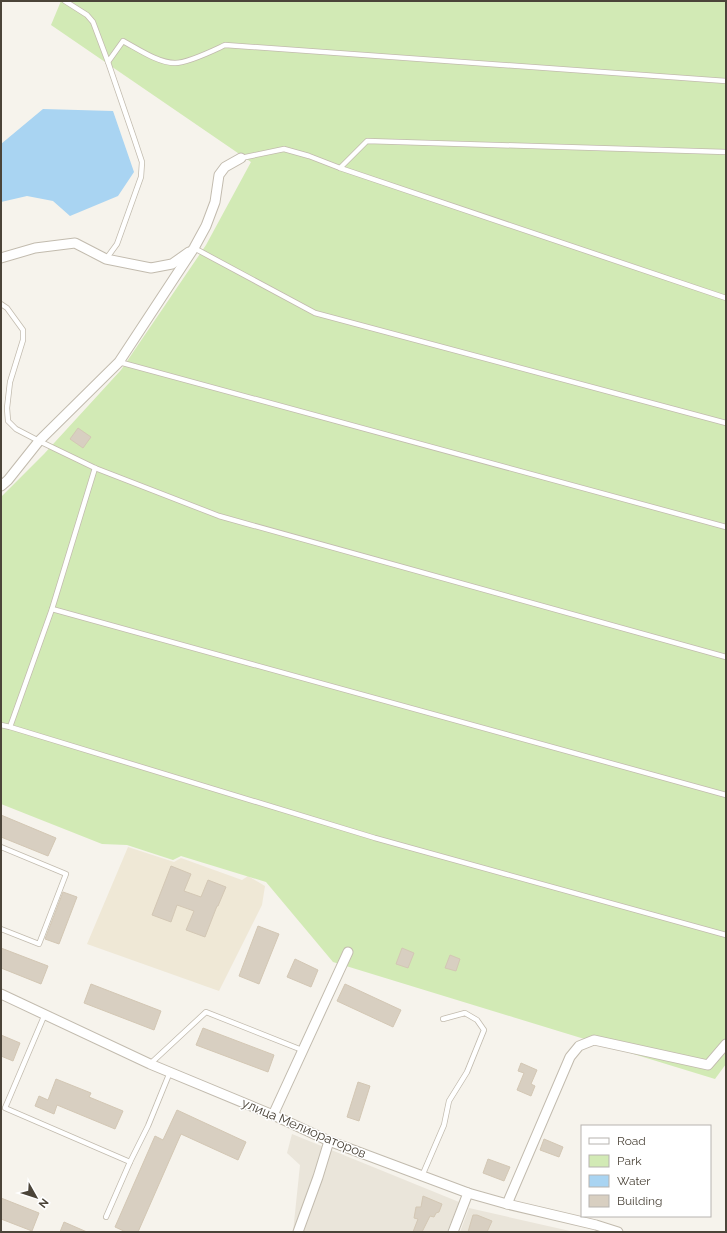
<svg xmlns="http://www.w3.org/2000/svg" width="727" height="1233" viewBox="0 0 727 1233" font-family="Raleway,sans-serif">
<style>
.residential{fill:#eae5da}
.education{fill:#efe8d6}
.green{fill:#d2eab5}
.water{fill:#a9d4f2}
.building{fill:#d8cfc1;stroke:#d3c7b4}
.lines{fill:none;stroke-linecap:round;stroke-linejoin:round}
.lane-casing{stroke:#c2bbae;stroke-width:6}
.street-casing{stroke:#c2bbae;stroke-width:11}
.lane{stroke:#fff;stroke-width:4.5}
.street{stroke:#fff;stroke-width:9}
.labels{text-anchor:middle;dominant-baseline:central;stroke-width:3;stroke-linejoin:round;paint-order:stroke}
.street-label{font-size:13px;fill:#4b4439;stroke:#fff}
</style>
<rect width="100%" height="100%" fill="#f6f3ec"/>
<g class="residential">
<path d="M292,1134L459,1202L447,1232H293L300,1165L287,1153Z"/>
<path d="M469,1208L570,1231L460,1232Z"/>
</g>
<path class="education" d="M128,847L174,862L181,858L242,880L248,876L265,886L262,905L219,991L87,944Z"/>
<path class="green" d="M61,1H726V1064L715,1079L333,962L266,882L181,856L173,860L127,845L102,844L1,804V497L44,454L121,370L206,245L251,162L51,25Z"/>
<path class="water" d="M43,109L113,111L134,172L118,196L70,216L53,201L27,196L1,202V144Z"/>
<g class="building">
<path d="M78,428L91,437L83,448L70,439Z"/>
<path d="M1,815L56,838L48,856L1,837Z"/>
<path d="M171,866L191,874L184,891L201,897L208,880L226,887L218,906H217L205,937L186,930L194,911L177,905L171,922L152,915Z"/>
<path d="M63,892L77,897L59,944L45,939Z"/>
<path d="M258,926L279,934L259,984L239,976Z"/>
<path d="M1,948L48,966L41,984L1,968Z"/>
<path d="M402,948L414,953L408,968L396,964Z"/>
<path d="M450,955L460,959L456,971L445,968Z"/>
<path d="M295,959L318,970L311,987L287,977Z"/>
<path d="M91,984L161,1011L154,1030L84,1003Z"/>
<path d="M345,984L401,1010L393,1027L337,1001Z"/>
<path d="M203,1028L274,1055L268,1072L196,1045Z"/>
<path d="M1,1035L20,1043L13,1061L1,1056Z"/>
<path d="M521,1063L537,1070L531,1084L535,1086L531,1096L517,1090L524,1073L518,1071Z"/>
<path d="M56,1079L91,1093L89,1097L123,1111L115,1129L57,1105L54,1114L35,1106L39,1096L48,1100Z"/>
<path d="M358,1082L370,1086L359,1121L347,1117Z"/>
<path d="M177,1110L246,1142L238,1160L181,1134L138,1232H126L115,1227L155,1136L163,1140Z"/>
<path d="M544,1139L563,1147L559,1157L540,1150Z"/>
<path d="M488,1159L510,1167L504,1181L483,1173Z"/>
<path d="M423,1196L442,1204L439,1212L436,1213L434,1217L430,1216L422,1232H413L418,1219L414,1218L416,1207H421Z"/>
<path d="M1,1198L39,1213L32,1231L1,1219Z"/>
<path d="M473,1215H477L492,1221L487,1232H468Z"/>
<path d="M64,1222L87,1232H60Z"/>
</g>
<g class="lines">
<g class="lane-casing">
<g id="lane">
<path d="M65,1L87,15L93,22L108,62L123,41C138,49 158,63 175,63C188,63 212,51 225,45L726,81"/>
<path d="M241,158L284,149L309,156L340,168L726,298"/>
<path d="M340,168L367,141L726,152"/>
<path d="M194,248L315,313L726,423"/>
<path d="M106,259L117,244L141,177L142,162L134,138L108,62"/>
<path d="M1,304L7,308L23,330V340L10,382L7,408L8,421L16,429L39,441L95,468L219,516L726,657"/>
<path d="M119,362L726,527"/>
<path d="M52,609L726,795"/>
<path d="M1,725L10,727L375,838L726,935"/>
<path d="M10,727L52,609L95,468"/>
<path d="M1,847L66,874L39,944L1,929"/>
<path d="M45,1014L5,1108L130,1162"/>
<path d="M150,1064L206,1012L302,1050"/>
<path d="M422,1176L444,1125L449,1101L467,1072L484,1030L477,1020L465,1013L443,1019"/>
<path d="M106,1217L130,1162L148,1126L170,1072"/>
</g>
</g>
<g class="street-casing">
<g id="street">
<path d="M1,258L35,248L75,243L106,259L151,268L172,264L189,252"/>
<path d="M1,486L8,480L39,441L119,362L194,248L206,226L215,202L219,175L225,167L241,158"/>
<path d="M1,994L150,1064L273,1115L329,1141L468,1193L507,1204L596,1225L618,1232"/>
<path d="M273,1115L348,952"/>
<path d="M507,1204L570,1057L579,1046L594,1040L708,1065L726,1044"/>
<path d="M298,1232L318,1177L329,1141"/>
<path d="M453,1232L468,1193"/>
</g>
</g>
<use href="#lane" class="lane"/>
<use href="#street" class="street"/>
</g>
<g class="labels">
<g class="street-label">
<text transform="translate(304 1128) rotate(23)">улица Мелиораторов</text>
</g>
</g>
<rect width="727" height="1233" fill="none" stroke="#4b4439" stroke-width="4"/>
<rect x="581" y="1125" width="130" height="92" fill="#ffffff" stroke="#b7b4b0"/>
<rect x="589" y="1138" width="20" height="6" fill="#ffffff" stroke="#b7b4b0"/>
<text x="617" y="1145" font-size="12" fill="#4b4439">Road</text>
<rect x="589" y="1155" width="20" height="12" fill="#d2eab5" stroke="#b7b4b0"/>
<text x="617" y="1165" font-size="12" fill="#4b4439">Park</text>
<rect x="589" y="1175" width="20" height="12" fill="#a9d4f2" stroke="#b7b4b0"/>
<text x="617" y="1185" font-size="12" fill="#4b4439">Water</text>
<rect x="589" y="1195" width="20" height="12" fill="#d8cfc1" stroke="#b7b4b0"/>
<text x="617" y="1205" font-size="12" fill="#4b4439">Building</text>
<g transform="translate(36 1197) rotate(129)" stroke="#ffffff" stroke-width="3" paint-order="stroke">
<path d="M0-3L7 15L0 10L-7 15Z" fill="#4b4439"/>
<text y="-6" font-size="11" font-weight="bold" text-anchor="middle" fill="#4b4439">N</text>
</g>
</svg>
